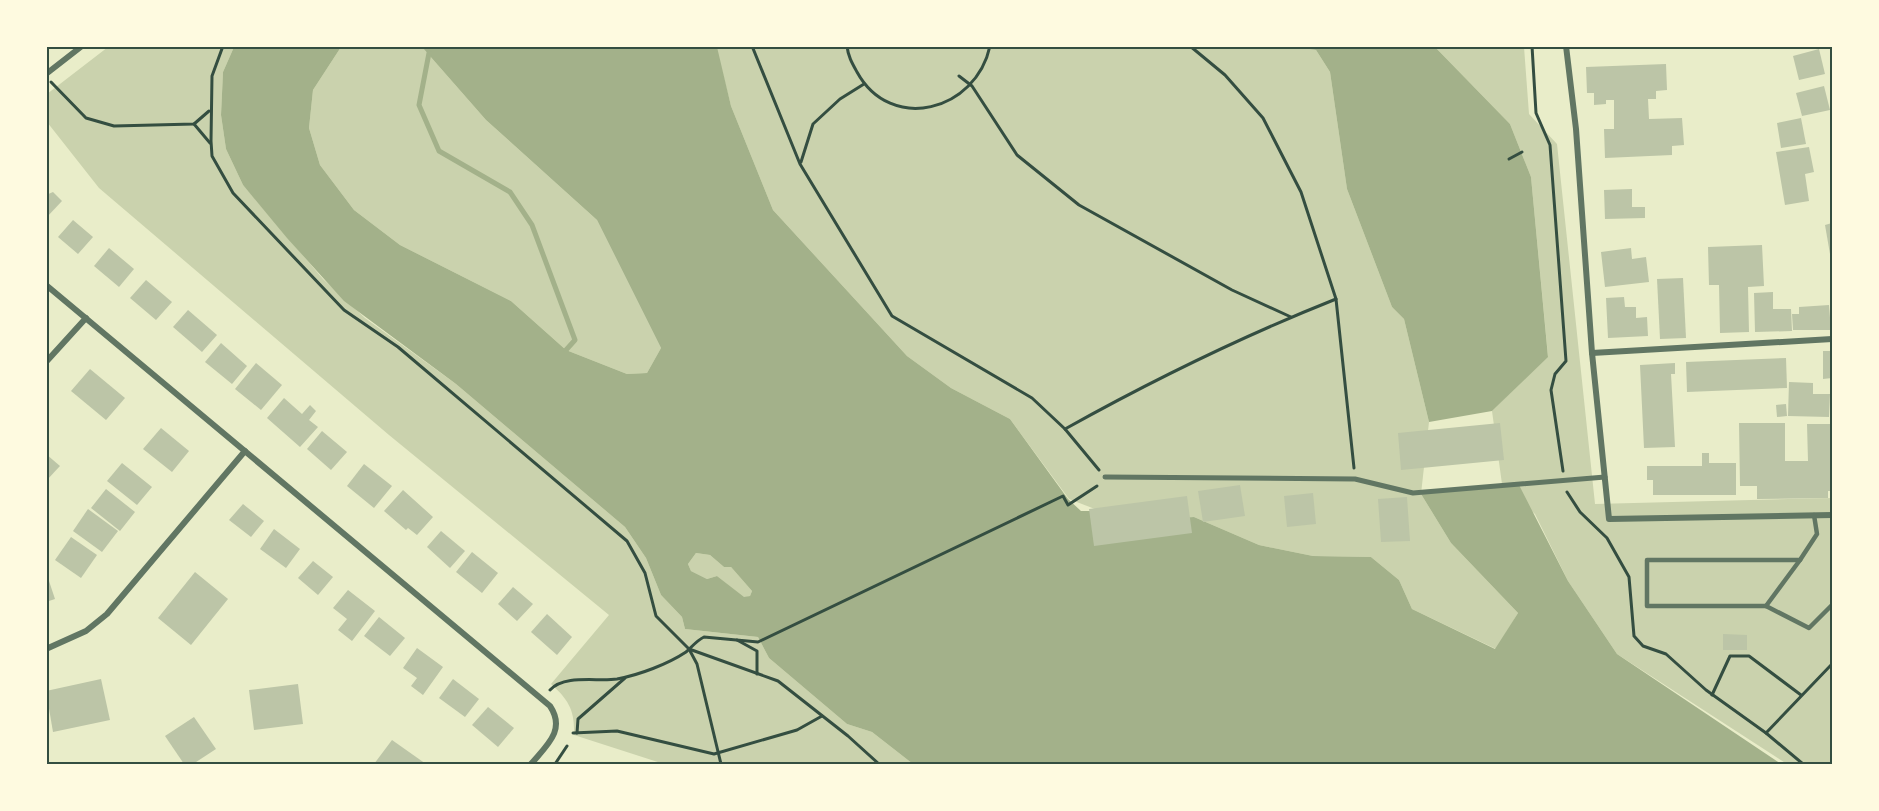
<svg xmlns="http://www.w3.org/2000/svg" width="1879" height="811" viewBox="0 0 1879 811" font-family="Montserrat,sans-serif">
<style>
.green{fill:#cad2ad}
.water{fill:#a3b18a;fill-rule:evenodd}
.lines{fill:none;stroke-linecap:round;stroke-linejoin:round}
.stream{stroke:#a3b18a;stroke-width:5}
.building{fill:#bcc5a7}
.path{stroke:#344e41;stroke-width:3}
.service{stroke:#617663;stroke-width:4.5}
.pedestrian{stroke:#617663;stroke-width:5}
.minor{stroke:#617663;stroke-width:6}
.neatline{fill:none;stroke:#344e41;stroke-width:2}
</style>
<rect width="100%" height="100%" fill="#e9edc9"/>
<g class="green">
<path d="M1298,46L1316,50L1330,72L1347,189L1392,307L1404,319L1429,422L1421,494L1451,543L1518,613L1496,649L1412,609L1399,580L1371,557L1313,556L1259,545L1194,517L1126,521L1069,499L1010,419L951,388L907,356L773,210L731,106L716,47Z"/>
<path d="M108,47H234L223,72L221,115L226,149L243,185L323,279L365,318L456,384L625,527L646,558L661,595L682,617L685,629L758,637L769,658L847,724L872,732L913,764H664L574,735C575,711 569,700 551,684L609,615L389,435L99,188L47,122V94Z"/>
<path d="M341,47H422L486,120L597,220L661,348L647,373L627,374L566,350L511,301L400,245L354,210L320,165L309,128L313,90Z"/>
<path d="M1435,47H1524L1529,114L1557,144L1595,504L1832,498V764H1787L1617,654L1568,581L1535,514L1502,484L1492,411L1548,356L1531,177L1510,124Z"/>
<path d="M696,553L710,555L724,567H731L752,591L750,596L744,598L717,576L707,579L691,571L688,564Z"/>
</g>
<g class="water">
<path d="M234,47H341L313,90L309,128L320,165L354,210L400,245L511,301L566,350L627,374L647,373L661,348L597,220L486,120L422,47H717L731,106L773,210L907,356L951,388L1010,419L1068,499L1081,511H1099L1126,521L1194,517L1259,545L1313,556L1371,557L1399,580L1412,609L1495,649L1518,613L1451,543L1421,494L1518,483L1568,581L1617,654L1781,764H913L872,732L847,724L769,658L758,637L685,629L682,617L661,595L646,558L625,527L456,384L344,301L287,238L243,185L226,149L221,115L223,72ZM696,553L710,555L724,567H731L752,591L750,596L744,597L717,576L707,579L691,571L688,564Z"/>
<path d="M1298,47H1435L1510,124L1531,177L1548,357L1492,411L1429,422L1404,319L1392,307L1347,189L1330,72L1316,50Z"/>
</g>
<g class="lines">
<path class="stream" d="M429,53L419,105L439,151L510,192L532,225L575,340L566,350"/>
</g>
<g class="building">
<path d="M1819,49L1825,74L1799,80L1793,56Z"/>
<path d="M1666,64L1667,90L1656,91V99H1648L1649,119L1682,118L1684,145L1672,146V155L1605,158L1604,129H1614V100H1606V104L1594,105V93H1587L1586,67Z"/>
<path d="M1824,86L1830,110L1802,116L1796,93Z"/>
<path d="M1801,118L1806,144L1781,148L1777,123Z"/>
<path d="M1809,147L1814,172L1805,174L1809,201L1785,205L1776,152Z"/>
<path d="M1632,189V207H1645V218L1605,219L1604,190Z"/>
<path d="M53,192L62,201L46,218V195Z"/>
<path d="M73,220L93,237L78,254L58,237Z"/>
<path d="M1832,223V254H1830L1825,225Z"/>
<path d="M1762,245L1764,286L1748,287L1749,332L1720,333L1719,285H1709L1708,247Z"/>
<path d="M109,248L134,269L119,287L94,266Z"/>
<path d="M1631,248L1632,259L1646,257L1649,282L1605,287L1601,252Z"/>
<path d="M1683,278L1686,338L1660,339L1657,279Z"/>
<path d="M146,280L172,302L156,320L130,298Z"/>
<path d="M1773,292V309H1791L1792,331L1755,332L1754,293Z"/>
<path d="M1624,297L1625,307H1636V318L1647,317L1648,336L1608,338L1606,298Z"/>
<path d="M1829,305L1831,330H1793L1792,314H1799V307Z"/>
<path d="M188,310L217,335L202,352L173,327Z"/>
<path d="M221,343L247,366L232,384L205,362Z"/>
<path d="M1823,351H1832V378L1823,379Z"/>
<path d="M1786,358L1787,388L1687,392L1686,362Z"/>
<path d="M256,363L282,385L261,410L235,389Z"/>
<path d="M1675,363V374H1671L1675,447L1644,448L1640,365Z"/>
<path d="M90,369L125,398L106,420L71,391Z"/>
<path d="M1789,382L1813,383V394H1830L1829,417L1788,416Z"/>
<path d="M284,398L302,414L310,405L316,411L309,420L318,427L300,447L267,418Z"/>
<path d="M1786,404L1787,416L1777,417L1776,405Z"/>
<path d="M1500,423L1504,460L1401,470L1398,433Z"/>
<path d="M1739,423H1785V461H1808L1807,424H1832V491H1828V498L1757,499V486H1740Z"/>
<path d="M161,428L189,451L172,472L143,449Z"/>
<path d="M322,431L347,452L331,470L307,449Z"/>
<path d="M1702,453H1709V463H1736V495H1653V480H1647V466H1702Z"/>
<path d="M46,454L60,466L46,481Z"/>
<path d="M122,463L152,487L137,505L107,481Z"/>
<path d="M364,464L392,486L374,508L347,486Z"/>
<path d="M1240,485L1245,516L1203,522L1198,491Z"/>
<path d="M106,489L135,512L120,531L91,508Z"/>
<path d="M403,490L433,517L417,535L408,528L406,530L384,511Z"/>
<path d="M1313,493L1316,524L1287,527L1284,496Z"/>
<path d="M1187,496L1192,533L1094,546L1089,509Z"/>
<path d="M1407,497L1410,541L1381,542L1378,499Z"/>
<path d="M243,504L264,521L251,537L229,520Z"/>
<path d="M88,509L118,531L102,552L73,531Z"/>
<path d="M274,529L300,549L286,568L260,549Z"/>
<path d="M441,531L465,551L450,568L427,547Z"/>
<path d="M71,537L97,555L81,578L55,560Z"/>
<path d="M472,552L498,573L482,593L456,572Z"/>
<path d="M313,561L333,577L318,595L298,578Z"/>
<path d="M195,572L228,599L191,645L158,618Z"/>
<path d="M47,575L55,599L46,602V576Z"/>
<path d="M513,587L533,604L517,621L498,604Z"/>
<path d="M348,590L375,611L352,641L338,630L347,619L333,608Z"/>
<path d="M547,614L572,637L557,655L531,632Z"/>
<path d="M379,617L405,638L390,656L364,636Z"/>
<path d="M1723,634L1747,635V650H1723Z"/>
<path d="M417,648L443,667L423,695L411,686L417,678L403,668Z"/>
<path d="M101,679L110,720L53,732L46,691Z"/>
<path d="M453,679L479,699L465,717L439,698Z"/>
<path d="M298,684L303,724L254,730L249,690Z"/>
<path d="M488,707L514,728L498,747L472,725Z"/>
<path d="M194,717L216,749L193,764H184L165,736Z"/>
<path d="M392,740L426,764H374Z"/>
</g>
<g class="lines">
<g class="path">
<path d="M223,46L212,76L211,141L212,156L233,193L344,310L398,347L627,541L645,573L656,616L689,649L697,664L721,764"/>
<path d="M752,46L800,164L892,316L1032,398L1065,429L1099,470"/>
<path d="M847,46C848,56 852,63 857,72C891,134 976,111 990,46"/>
<path d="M1190,46L1225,75L1263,118L1301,192L1336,299L1354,468"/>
<path d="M1532,46L1536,113L1550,145L1566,361L1555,374L1551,390L1563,471"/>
<path d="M959,76L972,86L1017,155L1079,205L1232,290L1291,317"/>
<path d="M51,82L86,118L114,126L194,124L209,111"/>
<path d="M194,124L210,143"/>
<path d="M1509,159L1522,152"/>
<path d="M801,162L813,124L840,99L864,84"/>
<path d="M1065,429C1153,380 1243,336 1336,299"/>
<path d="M1567,492L1580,512L1607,538L1629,577L1634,636L1643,646L1666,654L1706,690L1766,733L1803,764"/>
<path d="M737,640L757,651V674"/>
<path d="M689,649L778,681L848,736L879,764"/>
<path d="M550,690C565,674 598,682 617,679C639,675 668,664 686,652C692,647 696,641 704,637L758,642L1063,496L1068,505L1097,486"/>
<path d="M1712,695L1730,656H1749L1801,695"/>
<path d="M573,733L617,731L714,754L797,730L822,716"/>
<path d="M577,733L578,719L625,678"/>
<path d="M1766,733L1832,664"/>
<path d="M555,764L567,746"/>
</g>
<g class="service">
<path d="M1814,515L1817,534L1800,560H1647V606H1766L1809,628L1832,605"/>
<path d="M1766,606L1800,560"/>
</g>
<path class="pedestrian" d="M1105,477L1355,479L1413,493L1605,477"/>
<g class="minor">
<path d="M1566,46L1576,129L1592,353L1609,519L1832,515"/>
<path d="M46,74L82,46"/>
<path d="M46,285L550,706C566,730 547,745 531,764"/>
<path d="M1592,353L1832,339"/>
<path d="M46,362L86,318"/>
<path d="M46,649L86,631L107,614L245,451"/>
</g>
</g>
<rect width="1879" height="811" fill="none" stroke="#fefae0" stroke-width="96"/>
<rect x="48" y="48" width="1783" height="715" class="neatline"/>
</svg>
